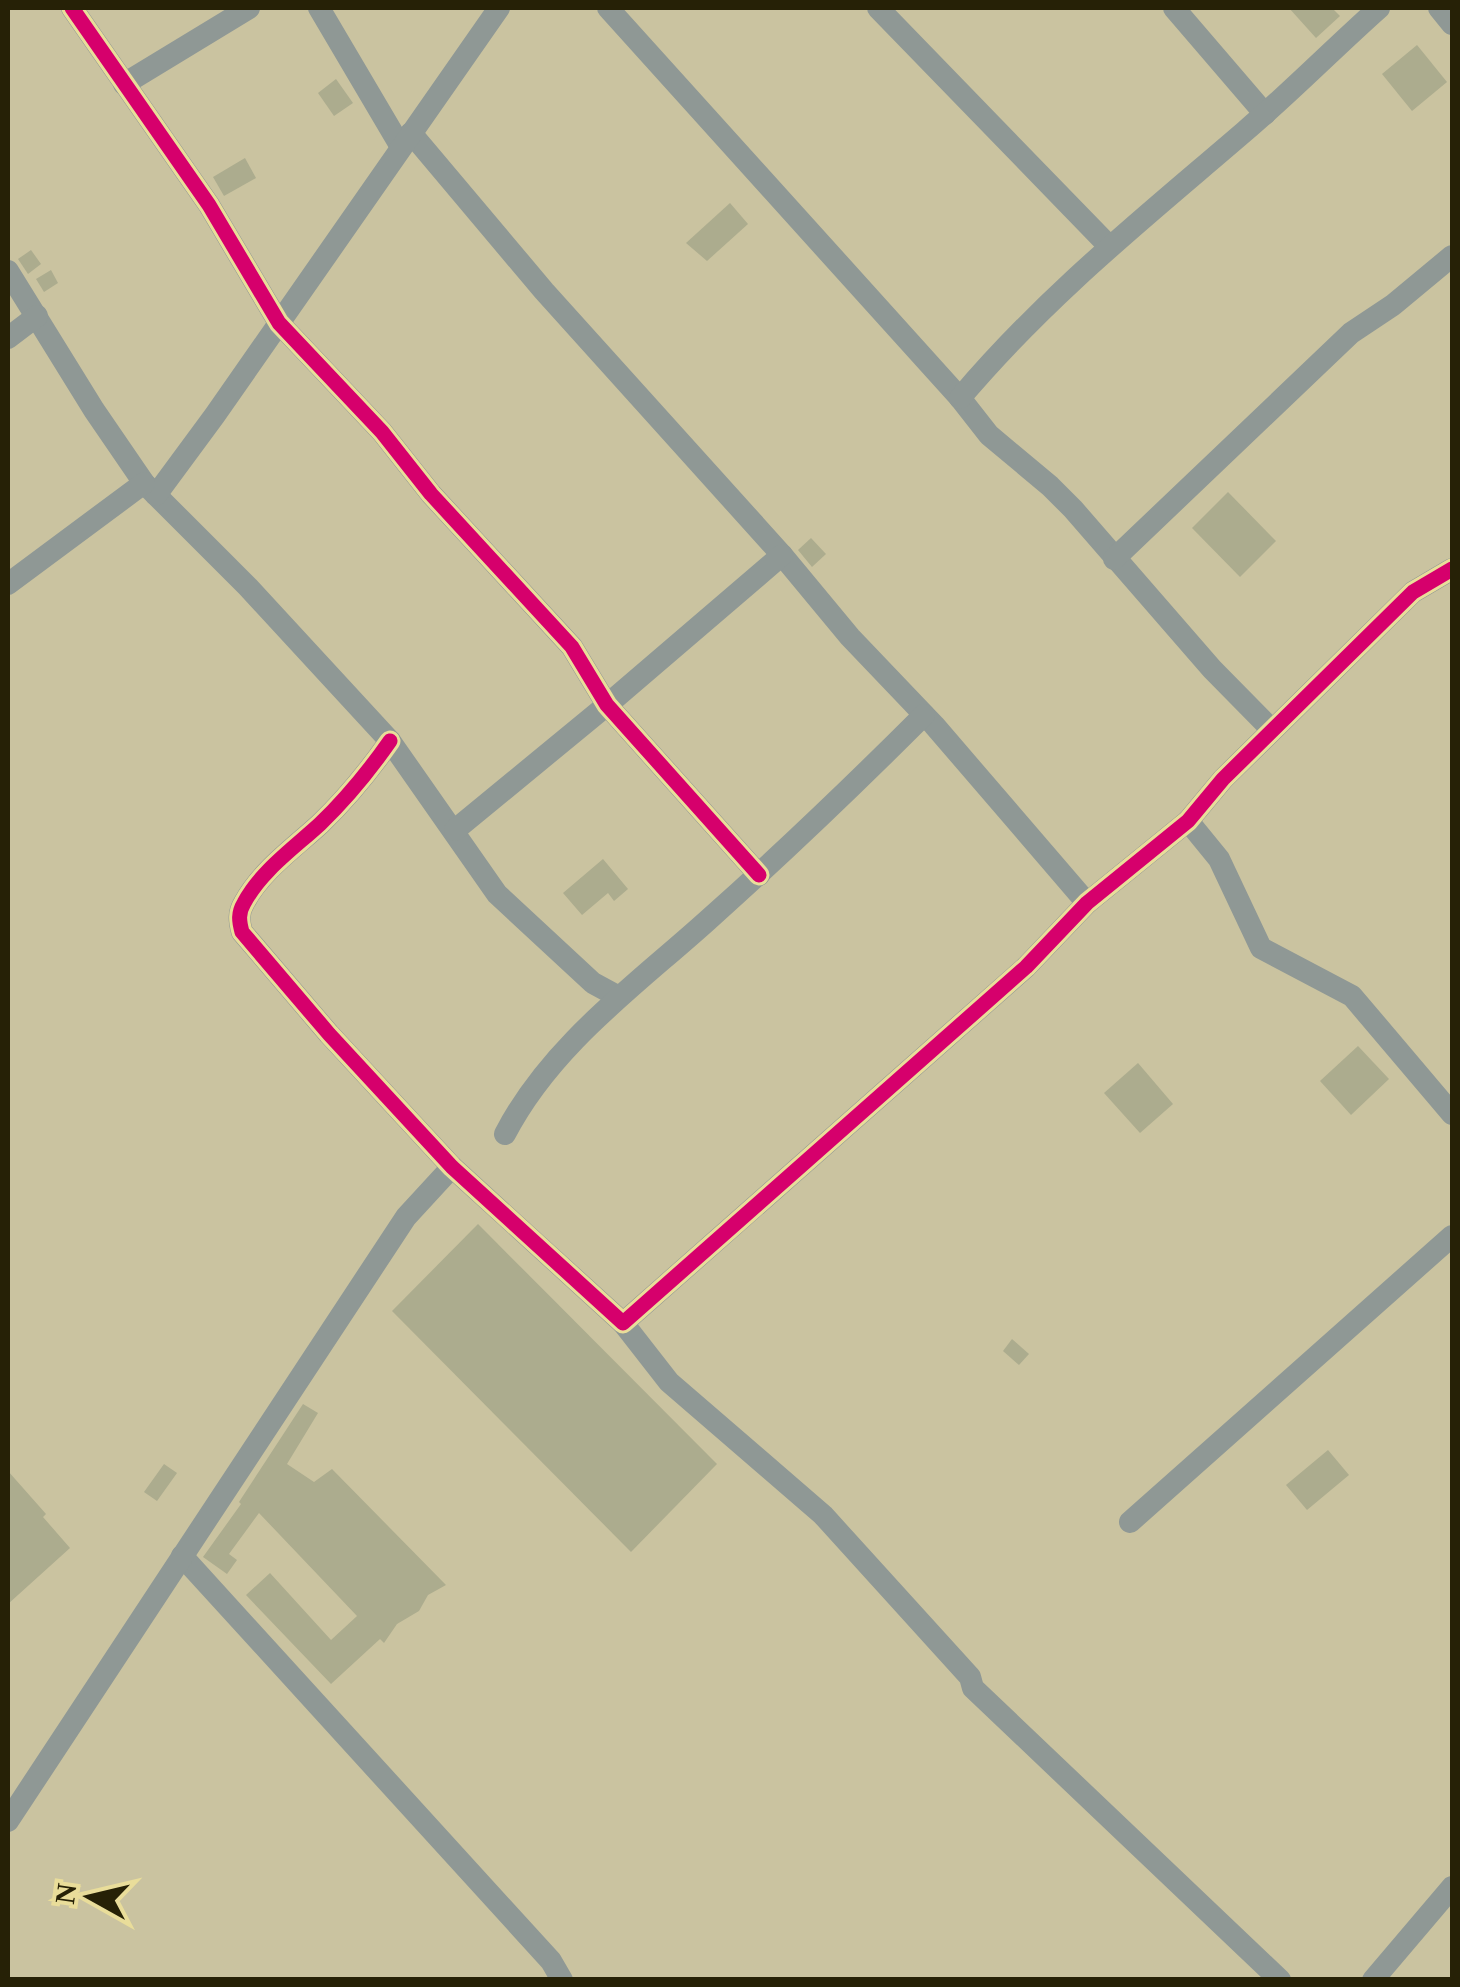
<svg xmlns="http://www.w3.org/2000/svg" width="1460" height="1987" viewBox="0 0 1460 1987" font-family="'Times New Roman',serif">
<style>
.building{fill:#acac8e}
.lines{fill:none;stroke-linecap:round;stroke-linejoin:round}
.minor{stroke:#8f9895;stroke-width:22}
.cycleway-casing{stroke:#e9dd9a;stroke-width:21}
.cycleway{stroke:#d6006c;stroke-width:15}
</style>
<rect width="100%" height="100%" fill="#cac3a0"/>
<g class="building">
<path d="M1289,8H1332L1340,16L1316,38Z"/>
<path d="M1417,45L1447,82L1412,111L1382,74Z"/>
<path d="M336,79L353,103L334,116L318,93Z"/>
<path d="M245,158L256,178L224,196L213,177Z"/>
<path d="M730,203L748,224L707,261L686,243Z"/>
<path d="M31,250L41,264L28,274L18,259Z"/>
<path d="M51,270L58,283L44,292L36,279Z"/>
<path d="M1228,492L1276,541L1240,577L1192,528Z"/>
<path d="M811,538L826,554L812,567L798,550Z"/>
<path d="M603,859L628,889L614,901L608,893L582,915L563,893Z"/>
<path d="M1358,1046L1389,1079L1351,1115L1320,1081Z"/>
<path d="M1138,1063L1173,1104L1140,1133L1104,1093Z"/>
<path d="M478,1224L717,1464L631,1552L392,1311Z"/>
<path d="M1012,1339L1029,1354L1019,1365L1003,1351Z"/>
<path d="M303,1404L318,1413L287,1464L314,1482L332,1469L446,1585L428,1595L419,1611L397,1624L384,1643L380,1639L331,1684L246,1595L270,1573L331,1640L357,1616L259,1513L229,1554L237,1560L227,1574L203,1557L241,1504L239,1502Z"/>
<path d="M1328,1450L1349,1475L1307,1510L1286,1485Z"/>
<path d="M164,1464L177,1473L157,1501L144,1492Z"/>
<path d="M8,1471L46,1514L43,1517L70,1548L8,1604Z"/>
</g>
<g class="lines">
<g class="minor">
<path d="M72,8L209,205L279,323L382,432L431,494L572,647L607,705L759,875"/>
<path d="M319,8L401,147"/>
<path d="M608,8L960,398L989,435L1050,486L1073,509L1212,669L1272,730"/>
<path d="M878,8L1108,245"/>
<path d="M1174,8L1265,114"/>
<path d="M1439,8L1452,24"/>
<path d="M124,84L249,8"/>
<path d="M411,133L544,291L782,555L850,637L934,725L1087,903"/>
<path d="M8,271L94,410L144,483L248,587L390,741L497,894L593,983L617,996"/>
<path d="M8,338L37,316"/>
<path d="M960,398C1047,295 1144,218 1244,132C1291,92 1334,48 1379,8"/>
<path d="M156,495L215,415L499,8"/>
<path d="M1114,559L1351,333L1393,305L1452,256"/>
<path d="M8,584L144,483"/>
<path d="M390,741C369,771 346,799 320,824C294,848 261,871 244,903C238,913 239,921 242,932L329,1034L452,1167L623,1323L1026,967L1087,903L1188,821L1223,779L1413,592L1452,569"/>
<path d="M1188,821L1219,859L1261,948L1352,996L1452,1114"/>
<path d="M455,830L607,705L782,555"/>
<path d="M505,1134C551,1045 636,985 708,920C782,854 854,785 924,715"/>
<path d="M623,1323L669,1382L823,1515L970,1677L973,1688L1280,1980"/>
<path d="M1130,1522L1452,1236"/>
<path d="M182,1556L551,1961L562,1980"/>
<path d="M8,1821L406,1217L452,1167"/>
<path d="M1373,1980L1452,1887"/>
</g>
<g class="cycleway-casing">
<g id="cycleway">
<path d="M72,8L209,205L279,323L382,432L431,494L572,647L607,705L759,875"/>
<path d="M390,741C369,771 346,799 320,824C294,848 261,871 244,903C238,913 239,921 242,932L329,1034L452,1167L623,1323L1026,967L1087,903L1188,821L1223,779L1413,592L1452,569"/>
</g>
</g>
<use href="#cycleway" class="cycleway"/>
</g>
<rect width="1460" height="1987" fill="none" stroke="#262106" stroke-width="20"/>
<g transform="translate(90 1897) rotate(278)" stroke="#e9dd9a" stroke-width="8" paint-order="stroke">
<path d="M0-8L18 38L0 25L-18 38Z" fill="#262106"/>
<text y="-15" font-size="28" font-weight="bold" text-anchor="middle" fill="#262106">N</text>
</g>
</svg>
